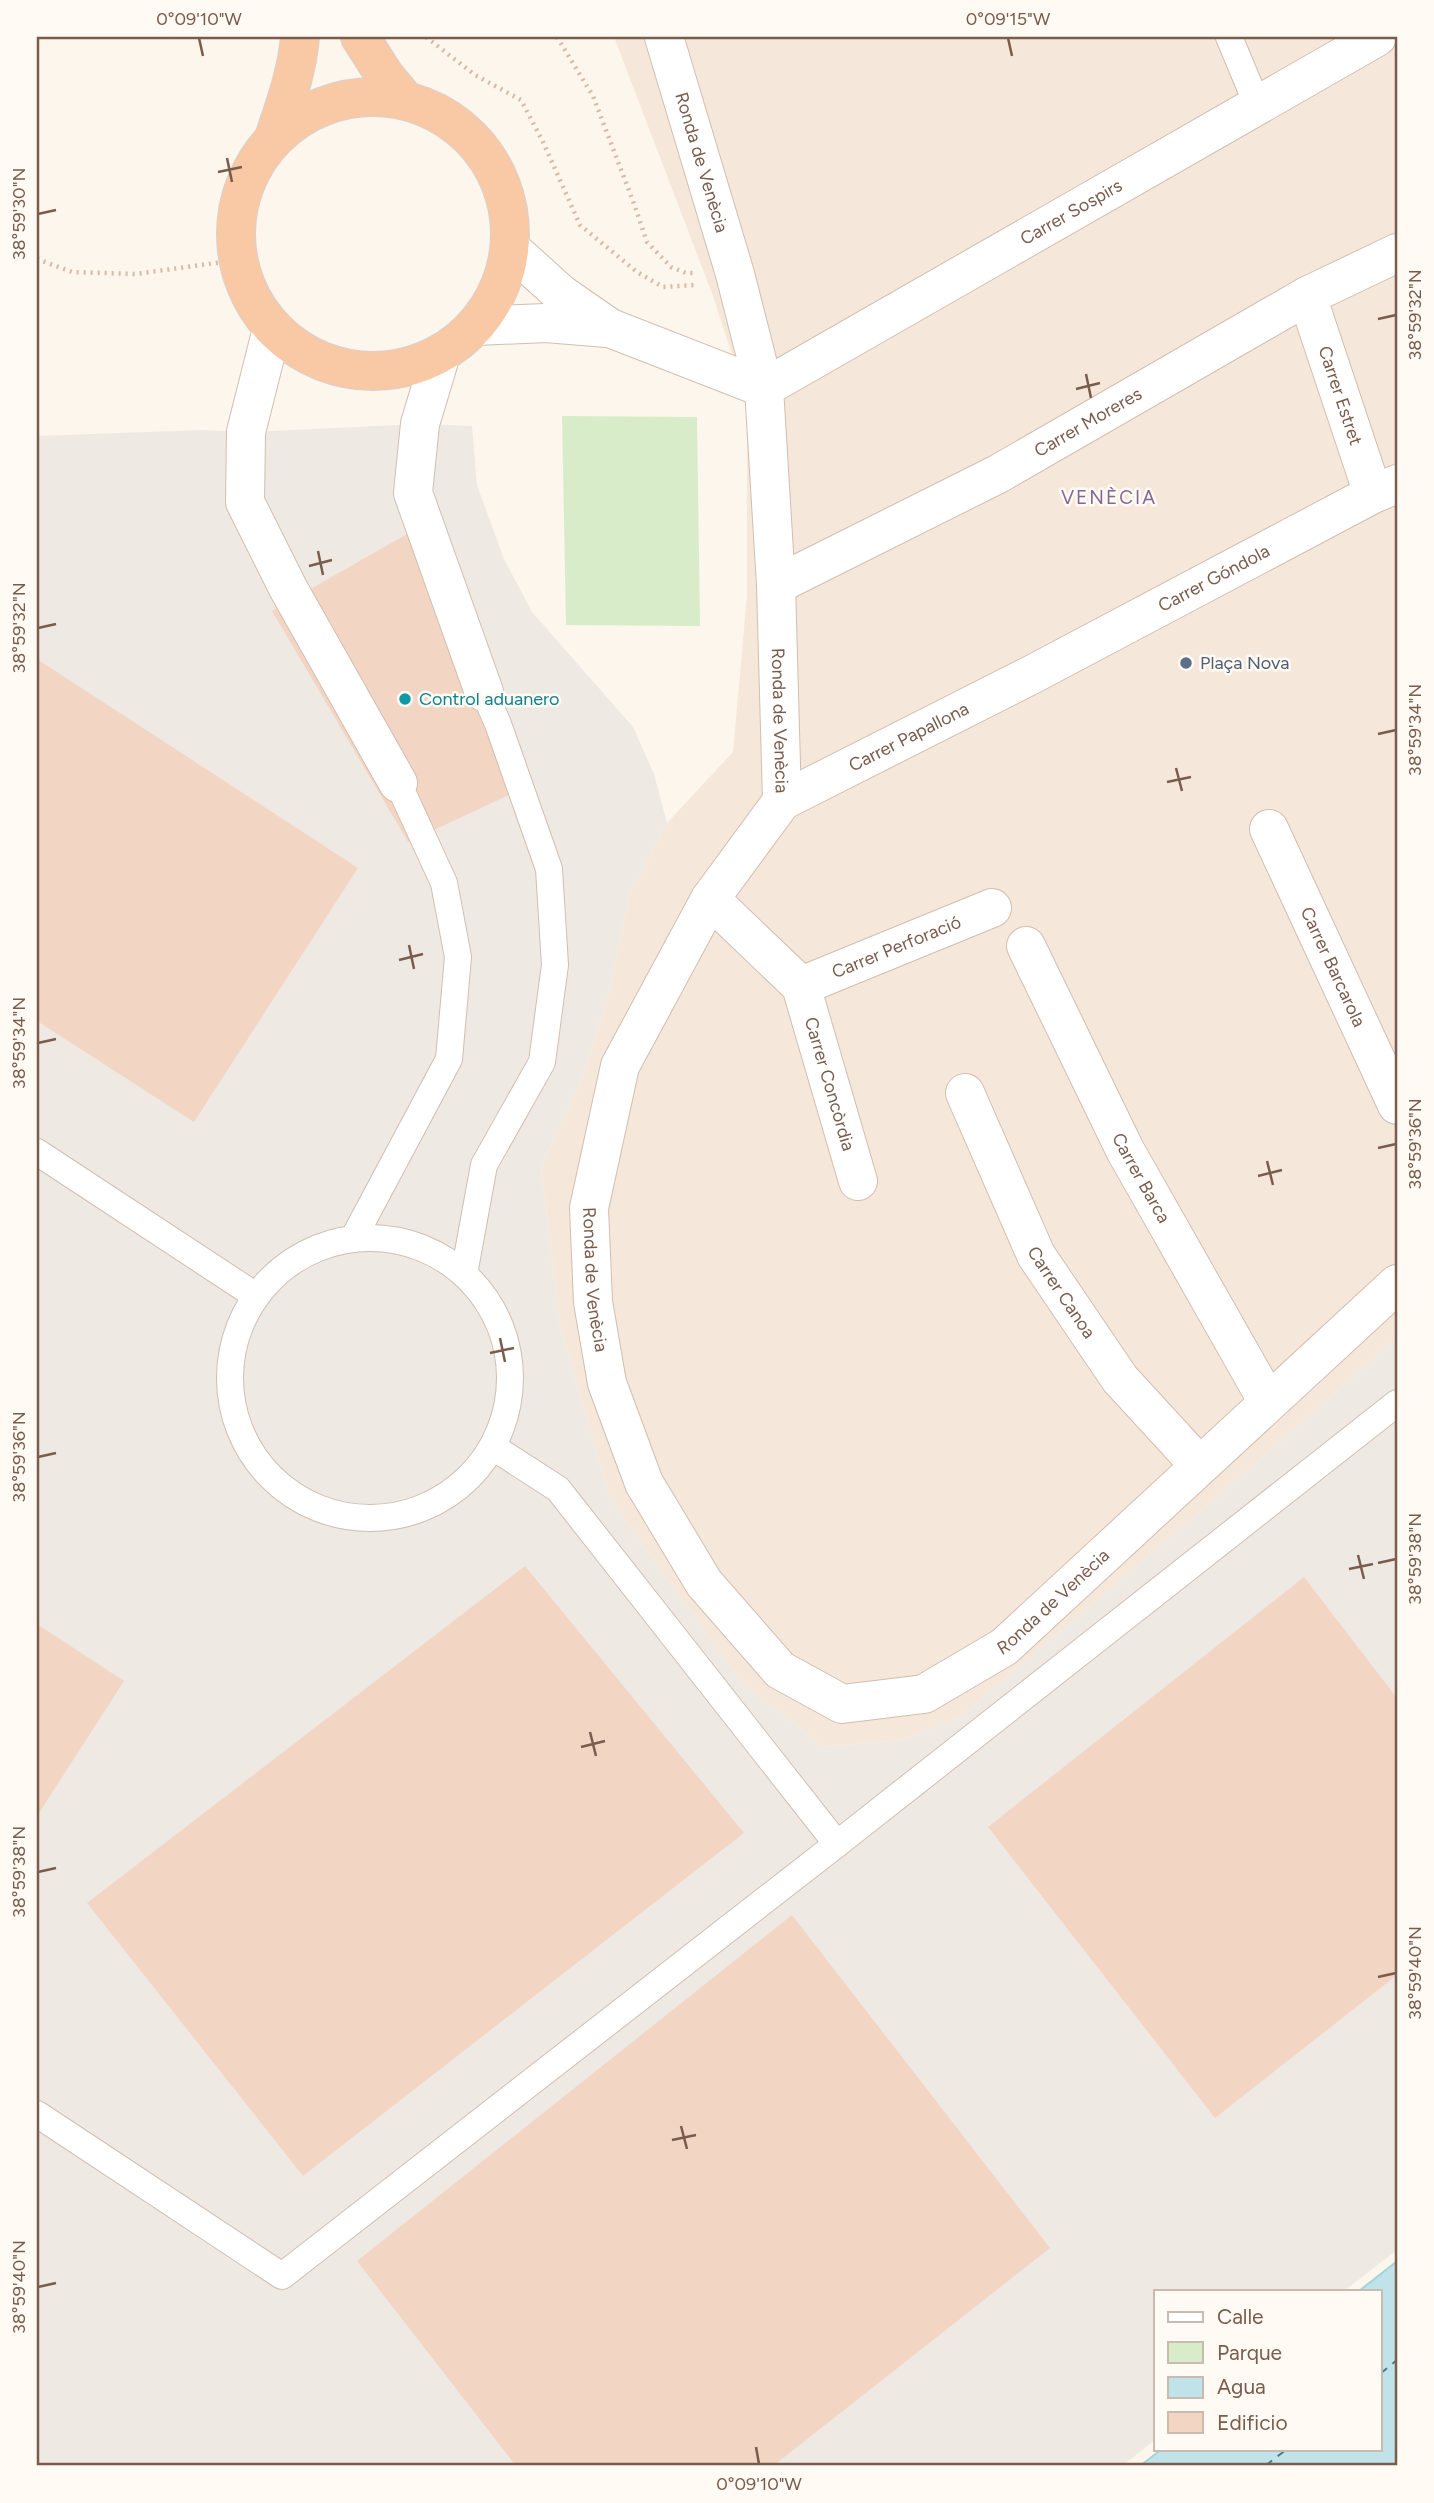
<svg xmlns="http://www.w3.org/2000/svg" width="1434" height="2503" viewBox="0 0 1434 2503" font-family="Figtree,sans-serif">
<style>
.residential{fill:#f5e8da}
.industrial{fill:#efe9e4}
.green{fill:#d8ecc9}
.water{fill:#bfe3e8;stroke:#a5d3da;stroke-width:2}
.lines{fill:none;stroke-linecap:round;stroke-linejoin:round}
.ferry{stroke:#437c86;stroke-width:2;stroke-dasharray:9 7;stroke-linecap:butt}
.building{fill:#f3d5c3}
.service-casing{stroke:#d1beb0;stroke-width:28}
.pedestrian-casing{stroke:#d1beb0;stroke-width:40}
.minor-casing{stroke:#d1beb0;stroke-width:40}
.trunk-casing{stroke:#dad1cd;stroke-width:40}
.path{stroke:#d9b8a5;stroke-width:4.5;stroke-dasharray:2 5;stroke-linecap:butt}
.service{stroke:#fff;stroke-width:26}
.pedestrian{stroke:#fff;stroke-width:38}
.minor{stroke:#fff;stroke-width:38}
.trunk{stroke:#f9c8a4;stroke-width:38}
.ticks{fill:none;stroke:#7a5c4d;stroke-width:2.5}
.service-dot{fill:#5c6f8a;stroke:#fffaf3;stroke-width:2.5}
.culture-dot{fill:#0f9aa8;stroke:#fffaf3;stroke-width:2.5}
.labels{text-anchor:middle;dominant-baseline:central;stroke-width:5;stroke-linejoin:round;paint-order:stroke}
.street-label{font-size:18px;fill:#7a5c4d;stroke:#fffaf3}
.service-label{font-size:18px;fill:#4e5e75;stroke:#fffaf3;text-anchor:start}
.culture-label{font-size:18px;fill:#0d838f;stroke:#fffaf3;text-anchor:start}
.neighbourhood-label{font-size:19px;letter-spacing:2px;fill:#846695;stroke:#fffaf3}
.neatline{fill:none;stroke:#7a5c4d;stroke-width:2.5}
.ticks-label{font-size:18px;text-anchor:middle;fill:#7a5c4d}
</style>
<rect width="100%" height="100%" fill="#fdf6ec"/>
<path class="residential" d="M614,37H1397V1338L1230,1486L959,1718L903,1740L824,1747L741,1682L610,1499L560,1326L541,1167L579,1087L608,997L630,893L667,823L733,752L747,595V401L713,296Z"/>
<path class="industrial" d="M419,424L472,426L477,485L504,559L532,612L633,727L654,774L667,823L630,893L608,997L579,1087L541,1167L560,1326L610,1499L741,1682L824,1747L903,1740L959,1718L1230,1486L1397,1338V2250L1344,2291H1156V2439L1122,2466H37V436L201,430L246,432Z"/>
<path class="green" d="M562,416L697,417L700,626L566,625Z"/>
<path class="water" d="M1396,2262L1397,2466H1140L1162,2449H1380V2291H1359Z"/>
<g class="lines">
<g class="ferry">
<path d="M1380,2374L1397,2360"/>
<path d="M1265,2466L1287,2449"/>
</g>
</g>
<g class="building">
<path d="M414,530L524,788L408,842L272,611Z"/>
<path d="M37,659L358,868L194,1122L37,1021Z"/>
<path d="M525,1566L744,1833L303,2176L87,1903Z"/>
<path d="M1304,1577L1397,1698V1975L1215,2118L988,1827Z"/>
<path d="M37,1624L124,1681L37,1816Z"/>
<path d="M792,1915L1050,2248L773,2466H516L357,2261Z"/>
</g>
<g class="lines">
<g class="service-casing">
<g id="service">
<path d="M1229,37L1257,104"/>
<path d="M37,1152L256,1296"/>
<circle cx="370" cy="1378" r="140"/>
<path d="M353,1239L449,1059L458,957L444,883L398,783"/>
<path d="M464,1274L484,1165L542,1062L555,965L549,869L498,724L484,692"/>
<path d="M493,1447L558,1489L837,1844"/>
<path d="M37,2114L282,2276L837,1844L1397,1403"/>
</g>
</g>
<g class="pedestrian-casing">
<g id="pedestrian">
<path id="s1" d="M1307,296L1373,494"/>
</g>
</g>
<g class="minor-casing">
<g id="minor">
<path id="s2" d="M664,37L735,274L764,388L776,585L782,801L710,899L620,1066L589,1208L593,1302L607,1383L644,1483L704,1583L780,1670L842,1704L924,1694L1004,1647L1397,1284"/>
<path d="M510,248L561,294L610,328L764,388"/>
<path d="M476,326L546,323L607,328"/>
<path d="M272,329L246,432L245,502L288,588L398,783"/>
<path d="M441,354L420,424L413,493L484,692"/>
<path id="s3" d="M764,388L1377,37"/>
<path id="s4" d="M776,585L998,474L1307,296L1397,253"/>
<path id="s5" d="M782,801L1033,674L1373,494L1397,484"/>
<path id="s6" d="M1269,829L1397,1105"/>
<path id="s7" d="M710,899L801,986L858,1181"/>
<path id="s8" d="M1026,946L1125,1150L1268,1402"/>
<path id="s9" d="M801,986L992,908"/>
<path id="s10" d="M965,1093L1036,1255L1120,1379L1199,1465"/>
</g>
</g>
<g class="trunk-casing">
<g id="trunk">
<path d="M360,37L385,76L405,100"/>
<circle cx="373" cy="234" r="137"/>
<path d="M274,138C285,105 297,72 300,37"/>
</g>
</g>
<g class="path">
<path d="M426,37L475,75L521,100L543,142L580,225L637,272L663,287L694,285"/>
<path d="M557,37L593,96L633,201L647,242L671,267L686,273H693"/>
<path d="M37,259L72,272L136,274L237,260"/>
</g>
<use href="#service" class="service"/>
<use href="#pedestrian" class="pedestrian"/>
<use href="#minor" class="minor"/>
<use href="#trunk" class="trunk"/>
</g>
<path class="ticks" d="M199,38L203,56M1008,38L1012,56M227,158L232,182M218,172L242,167M38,214L56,210M1378,319L1396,315M1086,374L1091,398M1076,389L1100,383M318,551L323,575M309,566L332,560M38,628L56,624M1378,734L1396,730M1176,768L1182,791M1167,782L1191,777M409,945L414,969M399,960L423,954M38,1043L56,1039M1378,1148L1396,1144M1267,1161L1273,1185M1258,1176L1282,1170M500,1338L505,1362M490,1353L514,1348M38,1457L56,1453M1358,1555L1364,1579M1378,1563L1396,1559M1349,1569L1373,1564M590,1732L596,1756M581,1747L605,1741M38,1872L56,1868M1378,1977L1396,1973M681,2126L687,2149M672,2140L696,2135M38,2287L56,2283M756,2447L759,2464"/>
<circle class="service-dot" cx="1186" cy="663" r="7"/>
<circle class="culture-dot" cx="405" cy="699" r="7"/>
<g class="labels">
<g class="street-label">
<text stroke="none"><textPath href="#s2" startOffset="131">Ronda de Venècia</textPath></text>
<text stroke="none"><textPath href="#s3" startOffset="354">Carrer Sospirs</textPath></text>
<text stroke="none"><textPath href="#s1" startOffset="105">Carrer Estret</textPath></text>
<text stroke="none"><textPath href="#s4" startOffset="352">Carrer Moreres</textPath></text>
<text stroke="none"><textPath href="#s5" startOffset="486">Carrer Góndola</textPath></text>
<text stroke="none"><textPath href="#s2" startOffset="698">Ronda de Venècia</textPath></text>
<text stroke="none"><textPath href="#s5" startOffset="142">Carrer Papallona</textPath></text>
<text stroke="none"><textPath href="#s9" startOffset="103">Carrer Perforació</textPath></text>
<text stroke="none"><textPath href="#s6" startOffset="152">Carrer Barcarola</textPath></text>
<text stroke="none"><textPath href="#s7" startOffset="228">Carrer Concòrdia</textPath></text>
<text stroke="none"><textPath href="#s8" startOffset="259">Carrer Barca</textPath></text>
<text stroke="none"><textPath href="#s2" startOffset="1307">Ronda de Venècia</textPath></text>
<text stroke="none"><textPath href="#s10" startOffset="222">Carrer Canoa</textPath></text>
<text stroke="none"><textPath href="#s2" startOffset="2063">Ronda de Venècia</textPath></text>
</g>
<g class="service-label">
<text x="1200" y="663">Plaça Nova</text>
</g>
<g class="culture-label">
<text x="419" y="699">Control aduanero</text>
</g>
<g class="neighbourhood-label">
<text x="1109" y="497">VENÈCIA</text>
</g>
</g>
<rect width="1434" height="2503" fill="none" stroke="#fffaf3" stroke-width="77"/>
<rect x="1154" y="2290" width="228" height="161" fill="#fffaf3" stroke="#cabbb1" stroke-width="2"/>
<rect x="1168" y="2312" width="35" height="10" fill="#ffffff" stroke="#cabbb1" stroke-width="2"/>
<text x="1217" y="2324" font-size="21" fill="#7a5c4d">Calle</text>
<rect x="1168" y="2342" width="35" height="21" fill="#d8ecc9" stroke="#cabbb1" stroke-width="2"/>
<text x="1217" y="2360" font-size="21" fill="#7a5c4d">Parque</text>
<rect x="1168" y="2377" width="35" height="21" fill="#bfe3e8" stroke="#cabbb1" stroke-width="2"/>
<text x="1217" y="2394" font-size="21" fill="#7a5c4d">Agua</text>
<rect x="1168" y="2412" width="35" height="21" fill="#f3d5c3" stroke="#cabbb1" stroke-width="2"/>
<text x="1217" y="2430" font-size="21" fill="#7a5c4d">Edificio</text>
<rect x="38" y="38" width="1358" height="2426" class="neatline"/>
<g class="ticks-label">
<text x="199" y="25">0°09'10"W</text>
<text x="1008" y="25">0°09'15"W</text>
<text transform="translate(19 214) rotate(-90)" y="6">38°59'30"N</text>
<text transform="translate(1415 315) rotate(-90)" y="6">38°59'32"N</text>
<text transform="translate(19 628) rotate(-90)" y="6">38°59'32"N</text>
<text transform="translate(1415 730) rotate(-90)" y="6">38°59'34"N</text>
<text transform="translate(19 1043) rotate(-90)" y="6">38°59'34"N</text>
<text transform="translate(1415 1144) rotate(-90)" y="6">38°59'36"N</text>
<text transform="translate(19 1457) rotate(-90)" y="6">38°59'36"N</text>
<text transform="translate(1415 1559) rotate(-90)" y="6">38°59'38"N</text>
<text transform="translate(19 1872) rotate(-90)" y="6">38°59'38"N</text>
<text transform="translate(1415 1973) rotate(-90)" y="6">38°59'40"N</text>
<text transform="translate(19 2287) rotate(-90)" y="6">38°59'40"N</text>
<text x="759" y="2490">0°09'10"W</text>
</g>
</svg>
